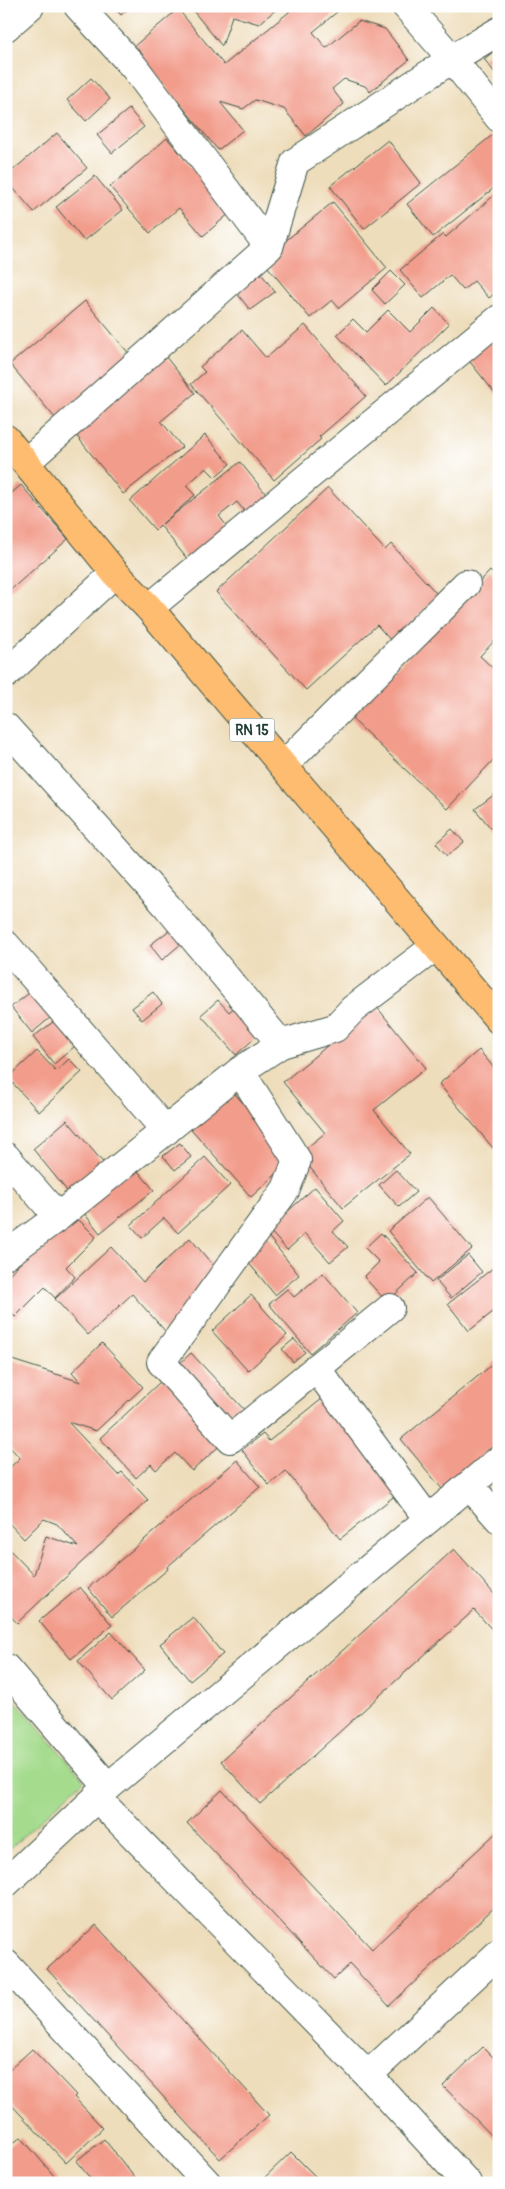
<svg xmlns="http://www.w3.org/2000/svg" width="505" height="2189" viewBox="0 0 505 2189" font-family="Pangolin,sans-serif">
<style>
.green{fill:#a4db8d;stroke:#628c60}
.building{fill:#f29c8b}
.lines{fill:none;stroke-linecap:round;stroke-linejoin:round}
.minor-casing{stroke:#3e5548;stroke-width:30}
.primary-casing{stroke:#3e5548;stroke-width:30}
.minor{stroke:#fff;stroke-width:28}
.primary{stroke:#febc70;stroke-width:28}
.labels{text-anchor:middle;dominant-baseline:central;stroke-width:4;stroke-linejoin:round;paint-order:stroke}
.shield{fill:#fff;stroke:#627771;stroke-width:1}
.shield-label{font-size:14px;font-weight:bold;fill:#1f3d34}
</style>
<rect width="100%" height="100%" fill="#fff"/>
<filter id="ink" filterUnits="userSpaceOnUse"><feTurbulence type="fractalNoise" baseFrequency=".02" numOctaves="2"/><feDisplacementMap in="SourceGraphic" scale="10" xChannelSelector="R" yChannelSelector="G"/><feConvolveMatrix kernelMatrix="1 2 1 2 8 2 1 2 1" color-interpolation-filters="sRGB"/></filter>
<filter id="wash" filterUnits="userSpaceOnUse"><feTurbulence type="fractalNoise" baseFrequency=".0096" numOctaves="4" result="noise"/><feDisplacementMap in="SourceGraphic" scale="20" xChannelSelector="R" yChannelSelector="G"/><feGaussianBlur stdDeviation="1.12" result="paint"/><feColorMatrix in="noise" values="0 0 0 0 0 0 0 0 0 0 0 0 0 0 0 0 0 1.4 0 .05"/><feComposite in="paint" operator="in"/></filter>
<g filter="url(#wash)">
<rect width="100%" height="100%" fill="#edb"/>
<path class="green" d="M6,1690L84,1780L6,1852Z"/>
<g id="blocks">
<g class="building">
<path d="M113,6H131L121,15Z"/>
<path d="M189,6H280L259,24L232,16L222,46Z"/>
<path d="M291,6H344L313,32L326,48L359,21L385,29L409,60L370,92L365,86L344,79L332,89L344,104L306,136L284,109L255,100L243,109L220,102L243,130L218,150L133,47L178,9L224,65L289,12Z"/>
<path d="M499,47V78L484,59Z"/>
<path d="M91,78L110,99L86,121L67,100Z"/>
<path d="M129,109L144,127L112,153L97,135Z"/>
<path d="M57,133L87,168L34,212L6,180V176Z"/>
<path d="M495,133L499,138V184L433,237L407,204Z"/>
<path d="M167,138L231,212L203,236L179,208L150,233L110,187Z"/>
<path d="M388,140L421,183L364,229L330,186Z"/>
<path d="M95,176L123,210L84,241L56,207Z"/>
<path d="M499,191V290L489,298L474,281L463,290L450,275L423,298L400,270L443,234L446,237Z"/>
<path d="M333,202L387,268L339,308L332,300L310,318L262,260Z"/>
<path d="M257,268L275,292L250,310L232,287Z"/>
<path d="M391,271L405,285L385,304L372,290Z"/>
<path d="M85,301L131,356L55,418L10,364Z"/>
<path d="M434,308L449,324L386,386L337,335L353,319L366,332L388,310L410,332Z"/>
<path d="M305,325L366,396L319,437L321,439L274,480L191,384L205,372L200,367L242,330L266,358Z"/>
<path d="M499,331V398L466,357Z"/>
<path d="M165,356L195,393L161,421L182,447L123,494L72,430Z"/>
<path d="M205,435L230,464L215,477L206,468L186,486L195,495L162,524L240,462L271,500L249,517L237,502L219,516L229,529L188,560L160,525L155,530L130,501Z"/>
<path d="M21,485L68,539L6,594V537L10,533L6,529V498Z"/>
<path d="M328,488L385,550L391,544L438,595L392,642L377,625L306,690L216,592Z"/>
<path d="M490,571L499,580V636L480,656L499,674V754L447,809L350,717Z"/>
<path d="M499,791V838L475,809Z"/>
<path d="M452,829L464,842L447,856L436,843Z"/>
<path d="M171,929L182,943L162,960L150,945Z"/>
<path d="M37,987L57,1012L32,1033L11,1007Z"/>
<path d="M153,992L162,1004L142,1020L132,1008Z"/>
<path d="M218,1000L229,1012L240,1002L265,1029L236,1055L201,1015Z"/>
<path d="M376,1006L426,1068L374,1110L410,1154L343,1208L299,1154L325,1133L283,1082Z"/>
<path d="M61,1016L81,1041L54,1064L33,1037Z"/>
<path d="M479,1050L499,1074V1155L439,1084Z"/>
<path d="M37,1051L56,1071L69,1059L82,1072L39,1112L8,1078Z"/>
<path d="M227,1085L293,1159L251,1197L185,1122Z"/>
<path d="M67,1120L107,1167L72,1197L33,1149Z"/>
<path d="M180,1143L191,1157L175,1170L163,1156Z"/>
<path d="M205,1157L230,1185L178,1233L164,1218L142,1238L131,1225Z"/>
<path d="M132,1164L154,1190L100,1233L79,1207Z"/>
<path d="M396,1170L416,1192L399,1207L379,1185Z"/>
<path d="M6,1173L15,1182L6,1190Z"/>
<path d="M315,1187L344,1221L333,1231L348,1247L330,1262L305,1234L287,1250L268,1229Z"/>
<path d="M428,1197L472,1249L431,1283L388,1231Z"/>
<path d="M72,1213L96,1237L66,1267L75,1277L55,1298L45,1287L15,1317L6,1308V1277Z"/>
<path d="M381,1233L418,1273L387,1302L364,1277L379,1262L365,1248Z"/>
<path d="M267,1235L299,1275L275,1295L243,1256Z"/>
<path d="M190,1238L222,1276L167,1333L132,1294L88,1335L55,1299L111,1247L143,1282Z"/>
<path d="M468,1255L482,1272L451,1298L436,1281Z"/>
<path d="M499,1263V1307L469,1331L448,1304Z"/>
<path d="M323,1273L357,1313L310,1353L269,1304L287,1289L294,1297Z"/>
<path d="M251,1295L287,1335L248,1371L212,1331Z"/>
<path d="M294,1339L305,1352L293,1362L282,1349Z"/>
<path d="M102,1343L143,1387L96,1431L68,1422L118,1475L122,1472L148,1500L17,1623L6,1611V1546L34,1575L46,1536L78,1547L57,1524L44,1519L24,1539L6,1520V1471L20,1458L6,1443V1353L12,1360L81,1382L72,1372Z"/>
<path d="M191,1353L251,1417L192,1471L175,1453L156,1470L151,1464L136,1478L100,1438Z"/>
<path d="M499,1359V1442L442,1489L401,1439Z"/>
<path d="M327,1395L402,1490L340,1539L286,1471L269,1485L242,1450L263,1434L269,1441Z"/>
<path d="M237,1460L260,1487L167,1567L168,1569L112,1617L88,1588Z"/>
<path d="M454,1549L496,1596L499,1593V1637L474,1610L260,1804L221,1761Z"/>
<path d="M80,1587L112,1625L71,1659L39,1621Z"/>
<path d="M193,1617L223,1654L190,1681L160,1644Z"/>
<path d="M111,1632L145,1670L112,1700L78,1661Z"/>
<path d="M222,1790L372,1949L499,1830V1903L389,2006L350,1964L334,1979L187,1823Z"/>
<path d="M96,1925L269,2115L220,2159L47,1969Z"/>
<path d="M483,2047L499,2063V2143L443,2086Z"/>
<path d="M32,2049L76,2095L74,2097L103,2128L66,2163L6,2099V2073Z"/>
<path d="M21,2137L60,2183H6V2149Z"/>
<path d="M104,2139L139,2183H94L76,2161Z"/>
<path d="M291,2152L317,2178L312,2183H259Z"/>
</g>
</g>
</g>
<g filter="url(#ink)">
<use href="#blocks" fill-opacity="0" stroke="#3e5548" stroke-width="1"/>
<g class="lines">
<g class="minor-casing">
<g id="minor">
<path d="M78,6L134,67L269,247"/>
<path d="M406,6L452,59L499,118"/>
<path d="M6,27L30,6"/>
<path d="M26,462L269,247L295,162L452,59L499,31"/>
<path d="M149,608L499,319"/>
<path d="M6,674L115,573"/>
<path d="M6,727L167,906L281,1044"/>
<path d="M283,766L466,584"/>
<path d="M6,945L166,1131"/>
<path d="M240,1071L297,1160L286,1189L161,1362L230,1439L390,1308"/>
<path d="M6,1157L58,1217"/>
<path d="M6,1255L58,1217L240,1071L281,1044L335,1028L353,1009L436,946"/>
<path d="M316,1368L428,1519"/>
<path d="M469,1485L499,1519"/>
<path d="M6,1668L108,1787"/>
<path d="M97,1798L368,2075L467,2183"/>
<path d="M6,1883L108,1787L499,1460"/>
<path d="M6,1964L207,2183"/>
<path d="M368,2075L499,1953"/>
</g>
</g>
<g class="primary-casing">
<path id="primary" d="M6,439L115,573L149,608L499,1020"/>
</g>
<use href="#minor" class="minor"/>
<use href="#primary" class="primary"/>
</g>
</g>
<g class="labels">
<rect class="shield" x="229.5" y="718.5" width="45" height="23" rx="4"/>
<g class="shield-label">
<text x="252" y="730">RN 15</text>
</g>
</g>
<rect width="505" height="2189" fill="none" stroke="#fff" stroke-width="25"/>
</svg>
